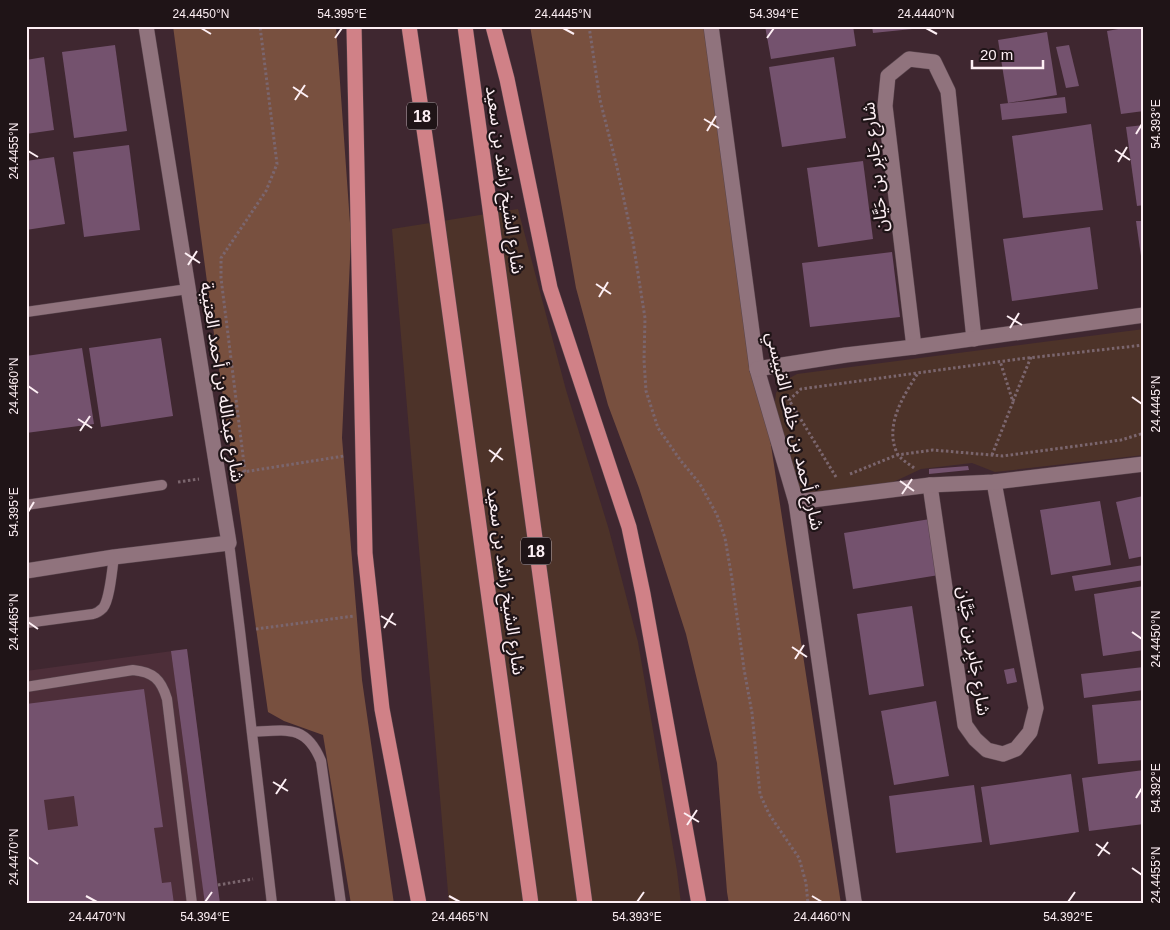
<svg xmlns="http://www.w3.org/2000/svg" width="1170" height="930" viewBox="0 0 1170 930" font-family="Arial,'Noto Sans Arabic',sans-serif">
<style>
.built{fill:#4d2e39}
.green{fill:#4d3329}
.forest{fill:#78503f}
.building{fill:#74526e;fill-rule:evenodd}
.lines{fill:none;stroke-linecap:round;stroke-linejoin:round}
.lane-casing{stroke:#59454d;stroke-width:11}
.street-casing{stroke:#59454d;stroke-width:16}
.primary-casing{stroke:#59454d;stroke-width:16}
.path{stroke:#7b666e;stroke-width:3;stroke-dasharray:2.5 2.5;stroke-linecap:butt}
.lane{stroke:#90737d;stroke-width:10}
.street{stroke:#90737d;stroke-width:15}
.primary{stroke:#d08187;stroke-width:15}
.ticks{fill:none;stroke:#fdeff4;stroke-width:2}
.labels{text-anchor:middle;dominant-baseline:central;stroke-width:4.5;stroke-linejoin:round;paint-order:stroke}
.shield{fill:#1f1417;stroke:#baadb2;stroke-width:1}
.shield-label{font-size:16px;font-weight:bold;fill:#fdeff4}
.street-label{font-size:18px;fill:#fdeff4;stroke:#1f1417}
.neatline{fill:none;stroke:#fdeff4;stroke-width:2}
.ticks-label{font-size:12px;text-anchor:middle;fill:#fdeff4}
</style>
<rect width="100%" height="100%" fill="#3f2730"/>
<path class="built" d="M187,649L220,904H26V671Z"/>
<g class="green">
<path d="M518,209L566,390L609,530L638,642L677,871L681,904H449L392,229Z"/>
<path d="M1144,329V455L995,472L972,463L921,469L885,486L820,496L804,492L794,487L774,409L776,393L784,381L797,374Z"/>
</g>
<g class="forest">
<path d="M173,26H336L351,237L342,438L362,680L394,904H351L323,735L284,721L268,712L213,327Z"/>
<path d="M530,26H707L841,904H729L727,892L717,763L686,634L639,488L608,405L576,288Z"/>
</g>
<g class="building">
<path d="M765,26H853L856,46L771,59Z"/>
<path d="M872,26H922V28L873,33Z"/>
<path d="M1135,26H1144V111L1121,114L1107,31Z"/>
<path d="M1047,32L1057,95L1008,103L998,40Z"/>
<path d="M115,45L127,131L74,138L62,52Z"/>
<path d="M1069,45L1079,86L1066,88L1056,47Z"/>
<path d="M44,57L54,130L26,134V60Z"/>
<path d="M834,57L846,138L782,147L769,67Z"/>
<path d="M1065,97L1067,113L1002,120L1000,104Z"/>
<path d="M1091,124L1103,210L1023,218L1012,136Z"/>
<path d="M1144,125V205L1137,206L1126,127Z"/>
<path d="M129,145L140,230L84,237L73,152Z"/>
<path d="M54,157L65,224L26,230V161Z"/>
<path d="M863,161L873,239L818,247L807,168Z"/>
<path d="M1136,221H1144V270H1143Z"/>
<path d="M1090,227L1098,289L1012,301L1003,239Z"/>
<path d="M892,252L900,317L810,327L802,263Z"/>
<path d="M161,338L173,416L101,427L89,348Z"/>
<path d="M82,348L94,424L26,433V356Z"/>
<path d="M968,466L969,470L929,474V469Z"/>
<path d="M1143,496L1144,501V556L1129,559L1116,502Z"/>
<path d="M1100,501L1111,565L1051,575L1040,510Z"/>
<path d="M930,519L939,575L853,589L844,533Z"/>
<path d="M1144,565V580L1075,591L1072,576Z"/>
<path d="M1144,586V650L1103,656L1094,594Z"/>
<path d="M912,606L924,686L869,695L857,614Z"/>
<path d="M187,649L215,865L220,904H205L171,651Z"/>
<path d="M1144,667V690L1084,698L1081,674Z"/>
<path d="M1014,668L1017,682L1007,684L1004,670Z"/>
<path d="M144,689L163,827L154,828L162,883L171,882L174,904H89V902L75,904H26V704ZM74,796L78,826L48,830L44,800Z"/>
<path d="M1144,700V760L1098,764L1092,705Z"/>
<path d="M936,701L949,776L894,785L881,711Z"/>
<path d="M1144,770V824L1089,831L1082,778Z"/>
<path d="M1071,774L1079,832L990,845L981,787Z"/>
<path d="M974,785L982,842L896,853L889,796Z"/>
</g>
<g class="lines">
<g class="lane-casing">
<g id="lane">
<path d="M26,312L188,289"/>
<path d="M26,505L162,485"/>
<path d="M229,543L240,631L272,904"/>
<path d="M26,623L93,614C97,613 100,611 103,608C110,599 112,569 114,557"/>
<path d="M26,687L133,670C153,672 161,679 167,699L192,904"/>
<path d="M252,732C286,730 306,724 321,761L341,904"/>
</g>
</g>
<g class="street-casing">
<g id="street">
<path d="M711,26L757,369L796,502L854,901L855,904"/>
<path d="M914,347L885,106L888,76L909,59L934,62L948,91L974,339"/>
<path d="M757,369L846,355L914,347L1144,315"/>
<path d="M930,485L965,725L975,739L987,750L1003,754L1016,749L1030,732L1036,708L994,482"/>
<path d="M796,502L930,485L994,482L1144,464"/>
<path d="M26,571L114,557L229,543L146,26"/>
</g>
</g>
<g class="primary-casing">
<g id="primary">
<path d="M354,26L365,553L382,709L419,904"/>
<path d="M409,26L435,205L531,904"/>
<path d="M465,26L585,904"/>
<path d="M493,26L507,79L550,288L629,527L643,594L699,904"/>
</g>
</g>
<g class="path">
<path d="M589,26L600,100L617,167L633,242L645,318L644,360L646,391L658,428L681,461L700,484L717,515L725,538L732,579L744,669L752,713L760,794L769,814L799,858L806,883L808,904"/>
<path d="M1013,401L1031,357"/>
<path d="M992,455L1013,402L1000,361"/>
<path d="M914,468C909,464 900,459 897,453C884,425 904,395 918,373"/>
<path d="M245,472L221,278V258L266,191L277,164L260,26"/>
<path d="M237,473L344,456"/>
<path d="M850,474L897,455L933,450L1003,456L1121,440L1144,433"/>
<path d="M836,477L789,400L801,389L1019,359L1144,345"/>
<path d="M178,482L199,479"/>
<path d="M256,629L354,616"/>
<path d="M218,885L253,879"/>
</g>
<use href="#lane" class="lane"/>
<use href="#street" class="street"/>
<use href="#primary" class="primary"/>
</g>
<path class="ticks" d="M201,28L211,34M563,28L574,34M926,28L937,34M335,38L342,28M767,38L774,28M293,87L308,97M295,100L305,85M704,119L719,128M707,131L716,116M1136,134L1142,124M1115,150L1130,160M28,151L38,157M1118,162L1127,147M185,253L200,263M188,265L197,251M596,284L611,294M599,297L608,282M1007,316L1022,325M1010,328L1019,313M28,386L38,393M1132,397L1142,404M78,419L92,428M80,431L90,416M489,450L503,460M491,462L501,448M900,481L914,491M902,494L912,479M28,512L34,502M381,616L396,625M28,622L38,629M384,628L393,613M1132,632L1142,639M792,647L807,657M795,659L804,645M273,782L288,791M276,794L286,779M1136,798L1142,788M684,813L699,822M687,825L697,810M1096,844L1110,854M1098,856L1108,842M28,857L38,864M1132,868L1142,875M86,896L97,902M449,896L460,902M812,896L822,902M205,902L212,892M637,902L644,892M1068,902L1075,892"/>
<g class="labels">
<g class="shield">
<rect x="407" y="102.5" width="30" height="27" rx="4"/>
<rect x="521" y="537.5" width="30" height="27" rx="4"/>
</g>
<g class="shield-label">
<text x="422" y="116">18</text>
<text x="536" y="551">18</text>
</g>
<g class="street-label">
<text transform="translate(875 167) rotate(-96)">شارع جَابِر بن حَيَّان</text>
<text transform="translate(505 180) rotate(82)">شارع الشيخ راشد بن سعيد</text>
<text transform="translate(222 382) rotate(81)">شارع عبدالله بن أحمد العتيبة</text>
<text transform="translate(795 431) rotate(77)">شارع أحمد بن خلف القبيسي</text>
<text transform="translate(506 581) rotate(82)">شارع الشيخ راشد بن سعيد</text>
<text transform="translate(974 651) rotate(81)">شارع جَابِر بن حَيَّان</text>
</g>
</g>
<rect width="1170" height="930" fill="none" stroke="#1f1417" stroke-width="55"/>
<path d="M972 60v8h71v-8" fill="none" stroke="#fdeff4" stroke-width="2.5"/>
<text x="980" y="60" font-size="15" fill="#fdeff4" stroke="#1f1417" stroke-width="4" paint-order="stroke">20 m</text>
<rect x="28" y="28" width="1114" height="874" class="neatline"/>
<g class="ticks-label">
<text x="201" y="18">24.4450°N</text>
<text x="342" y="18">54.395°E</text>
<text x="563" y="18">24.4445°N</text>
<text x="774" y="18">54.394°E</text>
<text x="926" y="18">24.4440°N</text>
<text transform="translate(1156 124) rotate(-90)" y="4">54.393°E</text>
<text transform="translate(14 151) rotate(-90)" y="4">24.4455°N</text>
<text transform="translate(14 386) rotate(-90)" y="4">24.4460°N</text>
<text transform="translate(1156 404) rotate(-90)" y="4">24.4445°N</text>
<text transform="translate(14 512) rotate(-90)" y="4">54.395°E</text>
<text transform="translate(14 622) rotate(-90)" y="4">24.4465°N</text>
<text transform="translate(1156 639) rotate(-90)" y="4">24.4450°N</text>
<text transform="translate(1156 788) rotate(-90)" y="4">54.392°E</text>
<text transform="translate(14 857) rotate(-90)" y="4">24.4470°N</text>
<text transform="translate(1156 875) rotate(-90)" y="4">24.4455°N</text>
<text x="97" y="921">24.4470°N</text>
<text x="205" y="921">54.394°E</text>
<text x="460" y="921">24.4465°N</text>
<text x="637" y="921">54.393°E</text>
<text x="822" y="921">24.4460°N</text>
<text x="1068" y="921">54.392°E</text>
</g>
</svg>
